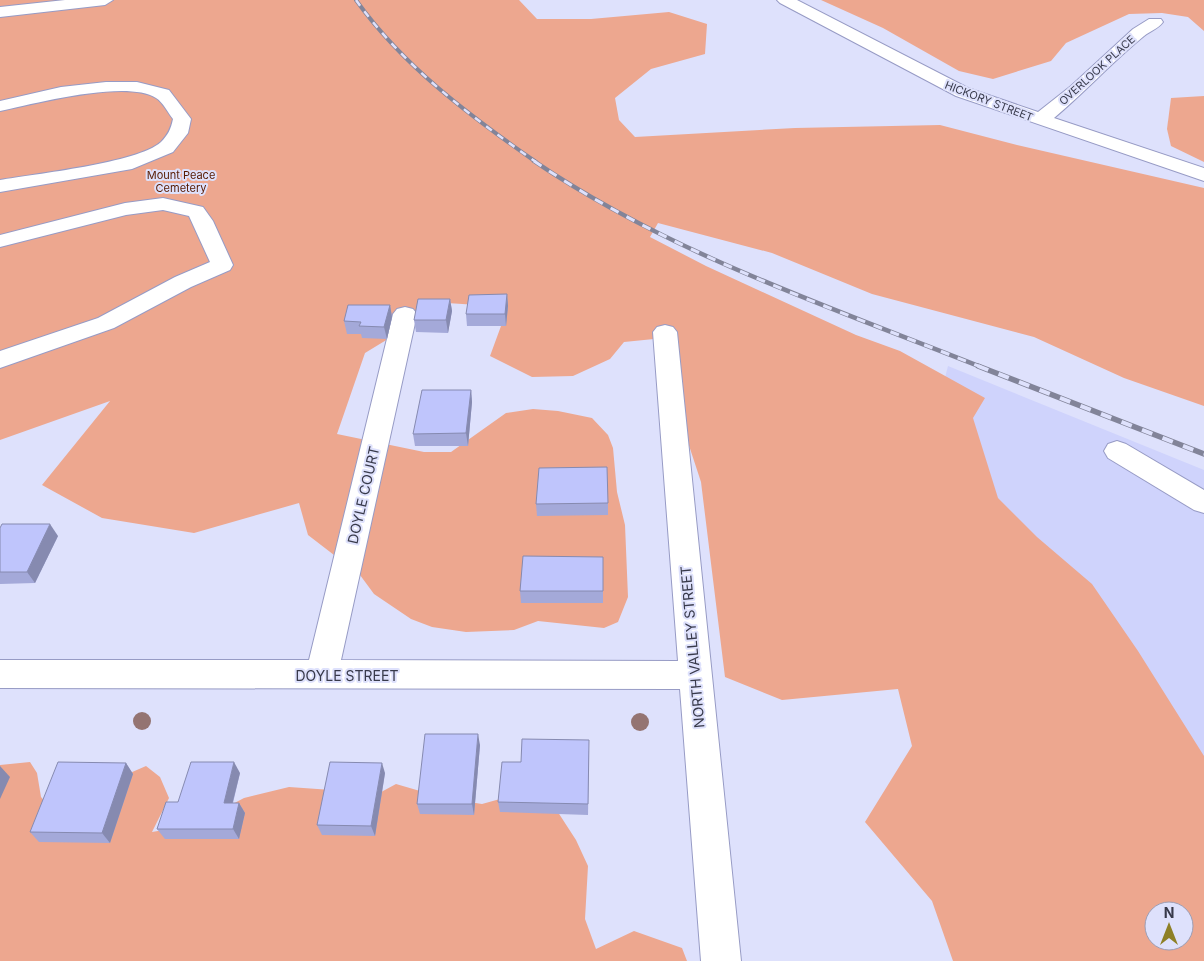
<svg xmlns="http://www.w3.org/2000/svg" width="1204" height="961" viewBox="0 0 1204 961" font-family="Inter,sans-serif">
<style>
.built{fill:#cfd3fc}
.green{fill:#eda78f;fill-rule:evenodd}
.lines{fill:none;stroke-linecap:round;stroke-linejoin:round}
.minor-casing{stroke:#979bc5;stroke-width:2}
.minor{fill:#fff;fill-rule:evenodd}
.rail-far2-casing{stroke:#828499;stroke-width:4}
.rail-far1-casing{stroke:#828499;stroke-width:4.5}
.rail-casing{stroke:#828499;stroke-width:5.5}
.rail-far2{stroke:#dee1fc;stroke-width:2.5;stroke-dasharray:7;stroke-linecap:butt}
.rail-far1{stroke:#dee1fc;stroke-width:3;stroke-dasharray:9;stroke-linecap:butt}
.rail{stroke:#dee1fc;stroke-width:4;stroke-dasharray:11;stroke-linecap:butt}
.tree{fill:#947472}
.wall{fill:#a4a9d9}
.shaded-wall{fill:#868ab0}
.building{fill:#bfc5fc;stroke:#868ab0}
.labels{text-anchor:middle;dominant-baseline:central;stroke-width:4;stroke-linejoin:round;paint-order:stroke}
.far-street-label{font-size:11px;fill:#383a4b;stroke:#dee1fc}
.far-park-label{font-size:11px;fill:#571a01;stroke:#dee1fc}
.street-label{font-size:14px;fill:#383a4b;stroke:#dee1fc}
</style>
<rect width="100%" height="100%" fill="#dee1fc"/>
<path class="built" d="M948,366L1204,470V841L901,548Z"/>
<g class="green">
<path d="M0,0H519L537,19H591L669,12L707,24L705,54L651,69L615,98L619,120L635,137L795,128L940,125L1017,145L1204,188V406L1124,378L1034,337L872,294L772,253L658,223L650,237L706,266L856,335L900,351L985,398L973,418L998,498L1037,537L1092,584L1138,651L1204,756V961H953L932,901L865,822L912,746L898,689L782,700L725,677L701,482L654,339L624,342L610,359L573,376L532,377L490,356L508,307L447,303L365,353L337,434L424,452H451L506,413L533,409L558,411L592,418L608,435L613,448L617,492L625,525L628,597L618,622L604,628L538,621L514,630L466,632L432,627L411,619L374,594L360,575L308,535L299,503L194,533L102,518L42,485L110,401L0,440ZM1154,911H1184V941H1154Z"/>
<path d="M821,0H1204V31L1188,17L1162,13L1129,14L1066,43L1051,61L993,79L959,71L883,28Z"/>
<path d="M1204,96V162L1171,146L1167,129L1171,98Z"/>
<path d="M30,762L37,773L41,797L60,819L107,783L146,766L160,777L169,798L152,832L193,825L244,798L289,787L346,791L372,797L396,784L444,798L482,804L518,794L552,803L576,840L588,866L585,919L596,949L634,931L682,948L687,961H0V765Z"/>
</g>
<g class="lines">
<g class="minor-casing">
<g id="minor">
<path d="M65,0H113L105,5L0,17V7Z"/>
<path d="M777,0H797L968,88L1038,112L1071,86L1133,29L1149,19H1161L1163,22C1158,29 1150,31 1144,36C1113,61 1085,92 1054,118L1204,168V181L956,96L780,3Z"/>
<path d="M106,82H137L169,90L191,119L188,133L173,152L132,169L0,192V180C34,174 138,163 161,142C168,135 171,129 173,119C168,113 163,102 156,98C127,79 33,104 0,111V101L61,87Z"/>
<path d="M163,198L203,207L213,221L233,265L230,270L191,287L114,328L0,368V351L98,318L175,277L210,262L189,216L163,210L126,215L0,247V235L125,203Z"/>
<path d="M405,307L413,309L417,314L341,660L678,661L653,332L657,327L665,325L673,327L677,332L741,961H701L680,689L0,688V660H309L393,314L397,309Z"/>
<path d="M1117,441L1126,444L1204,490V513L1194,510L1108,458L1104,451L1108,444Z"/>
</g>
</g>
<use href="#minor" class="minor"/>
<g class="rail-far2-casing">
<path id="rail-far2" d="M356,0C403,66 470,116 536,162"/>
</g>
<g class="rail-far1-casing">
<path id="rail-far1" d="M534,161C669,253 830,307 981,367"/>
</g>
<g class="rail-casing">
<path id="rail" d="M978,366L1204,454"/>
</g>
<use href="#rail-far2" class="rail-far2"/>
<use href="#rail-far1" class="rail-far1"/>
<use href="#rail" class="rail"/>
</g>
<g class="tree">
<circle cx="142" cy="721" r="9"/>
<circle cx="640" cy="722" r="9"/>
</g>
<g class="wall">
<path d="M507,294L508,306L506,326H467L466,314Z"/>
<path d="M450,299L452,311L448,333L416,332L414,320Z"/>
<path d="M390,305L392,317L387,339L362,338L361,334H347L344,321Z"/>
<path d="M471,390L472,402L468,446H415L413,434Z"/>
<path d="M608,503V515L537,516L536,504Z"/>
<path d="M0,528L58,536L35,583L0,584Z"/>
<path d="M603,557V603H521L520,591Z"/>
<path d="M480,745L474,815L420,814L417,804Z"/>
<path d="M589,751L588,815L500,812L498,802L521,762Z"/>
<path d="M126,763L133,774L110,843L39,842L30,832Z"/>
<path d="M240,773L233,803H239L245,813L239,839H165L157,829L178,802Z"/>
<path d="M385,773L375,836L322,835L317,825Z"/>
</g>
<g class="shaded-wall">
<path d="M507,294L508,306L506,326L505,314Z"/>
<path d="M450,299L452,311L448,333L446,320Z"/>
<path d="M390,305L392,317L387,339L384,327Z"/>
<path d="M471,390L472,402L468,446L466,433Z"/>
<path d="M50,524L58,536L35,583L27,572Z"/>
<path d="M478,734L480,745L474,815L472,804Z"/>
<path d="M234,762L240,773L230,813L224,803Z"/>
<path d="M126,763L133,774L110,843L102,833Z"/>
<path d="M382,763L385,773L375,836L371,826Z"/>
<path d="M0,766L10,777L0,799Z"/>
<path d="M239,803L245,813L239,839L233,829Z"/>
</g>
<g class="building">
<path d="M507,294L505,314H466L469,295Z"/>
<path d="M418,299H450L446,320H414Z"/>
<path d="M348,305H390L384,327L359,326L361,322L344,321Z"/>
<path d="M422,390H471L466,433L413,434Z"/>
<path d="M607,467L608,503L536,504L539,468Z"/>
<path d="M2,524H50L27,572H0V528Z"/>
<path d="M523,556L603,557V591H520Z"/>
<path d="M425,734H478L472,804H417Z"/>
<path d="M522,739L589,740L588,804L498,802L502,762H521Z"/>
<path d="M58,762L126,763L102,833L30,832Z"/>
<path d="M191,762H234L224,803H239L233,829H157L166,802H178Z"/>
<path d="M330,762L382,763L371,826L317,825Z"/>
</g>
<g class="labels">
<g class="far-street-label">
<text transform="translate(1097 70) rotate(-42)">OVERLOOK PLACE</text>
<text transform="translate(989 101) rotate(21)">HICKORY STREET</text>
</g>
<g class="far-park-label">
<text x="181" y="175">Mount Peace<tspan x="181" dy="13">Cemetery</tspan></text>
</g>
<g class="street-label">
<text transform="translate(363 495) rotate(-77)">DOYLE COURT</text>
<text transform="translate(692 647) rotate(-95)">NORTH VALLEY STREET</text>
<text x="347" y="675">DOYLE STREET</text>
</g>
</g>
<g transform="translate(1169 926)"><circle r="24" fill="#dee1fc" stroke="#9c9eb5"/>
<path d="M0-4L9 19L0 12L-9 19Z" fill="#8e8027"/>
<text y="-8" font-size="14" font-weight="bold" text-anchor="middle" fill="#383a4b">N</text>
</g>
</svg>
